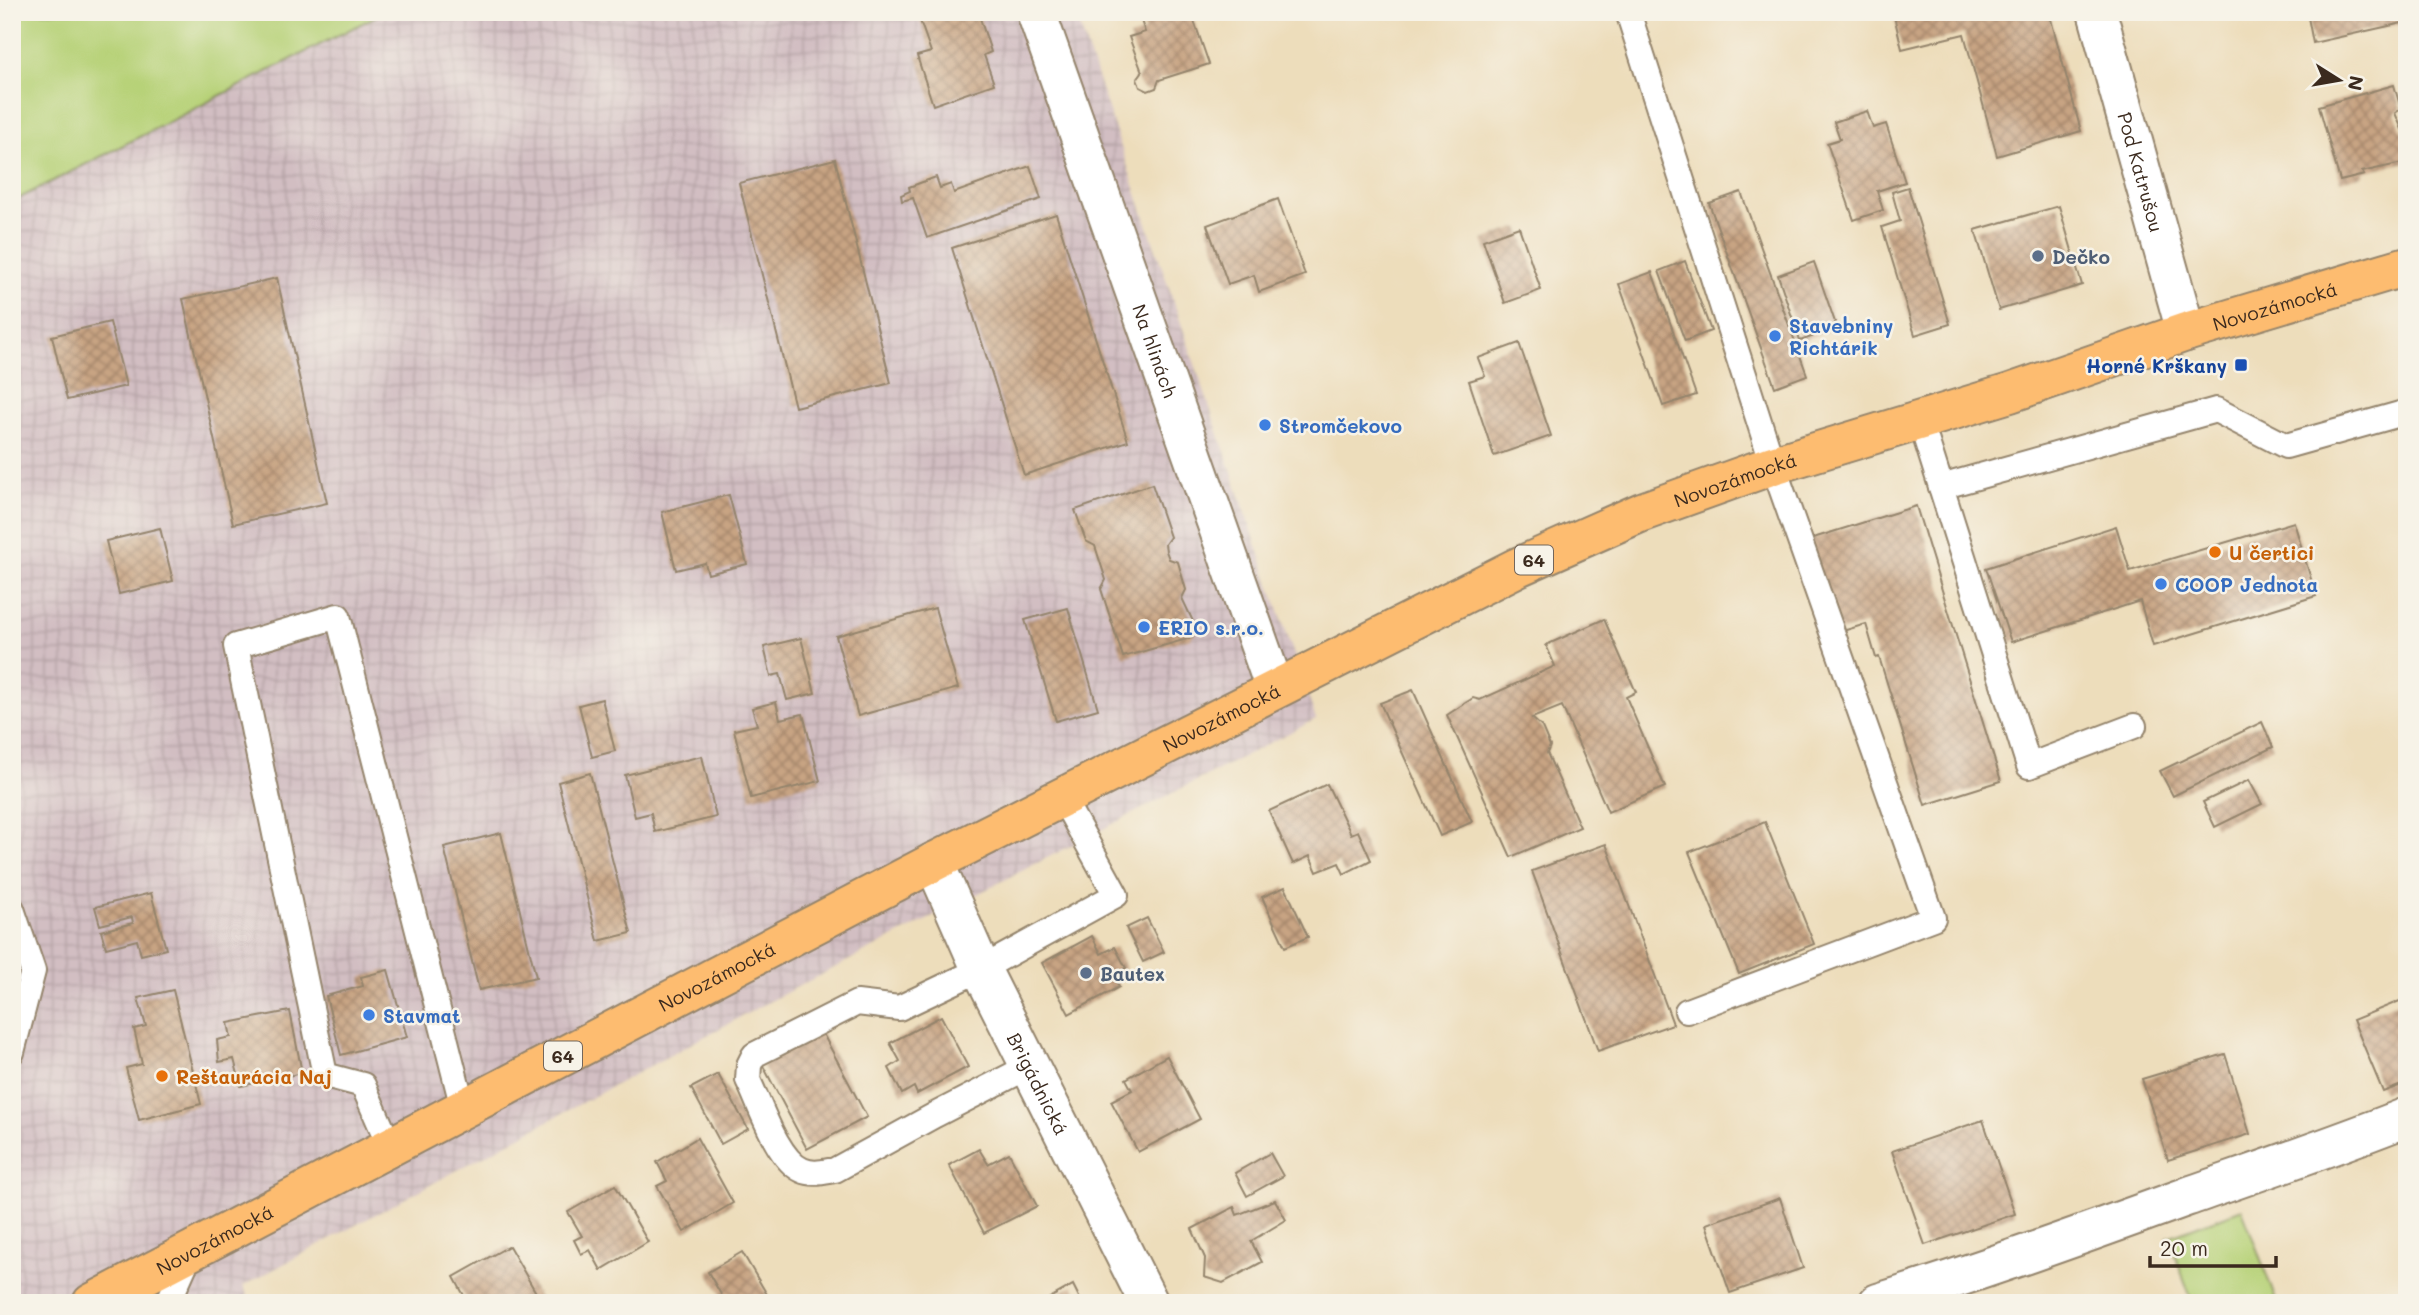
<svg xmlns="http://www.w3.org/2000/svg" width="2419" height="1315" viewBox="0 0 2419 1315" font-family="Mali,sans-serif">
<style>
.industrial{fill:url(#industrial-grid)}
.green{fill:#b7d278;stroke:#797e4b;stroke-width:2}
.building{fill:url(#building-cross-hatch)}
.lines{fill:none;stroke-linecap:round;stroke-linejoin:round}
.service-casing{stroke:#94846c;stroke-width:28}
.minor-casing{stroke:#94846c;stroke-width:42}
.primary-casing{stroke:#94846c;stroke-width:42}
.service{stroke:#fff;stroke-width:24}
.minor{stroke:#fff;stroke-width:38}
.primary{stroke:#fdbc6f;stroke-width:38}
.service-dot{fill:#5c6f8a;stroke:#f7f3e8;stroke-width:2.5}
.shop-dot{fill:#3f7fe0;stroke:#f7f3e8;stroke-width:2.5}
.transit-dot{fill:#1a4fb4;stroke:#f7f3e8;stroke-width:2.5}
.food-dot{fill:#e8710a;stroke:#f7f3e8;stroke-width:2.5}
.labels{text-anchor:middle;dominant-baseline:central;stroke-width:5;stroke-linejoin:round;paint-order:stroke}
.shield{fill:#f7f3e8;stroke:#73665b;stroke-width:2}
.shield-label{font-size:18px;font-weight:bold;fill:#3b2a1e}
.street-label{font-size:19px;fill:#3b2a1e;stroke:#f7f3e8}
.service-label{font-size:19px;font-weight:bold;fill:#4e5e75;stroke:#f7f3e8;text-anchor:start}
.shop-label{font-size:19px;font-weight:bold;fill:#366cbe;stroke:#f7f3e8;text-anchor:start}
.transit-label{font-size:19px;font-weight:bold;fill:#164399;stroke:#f7f3e8;text-anchor:end}
.food-label{font-size:19px;font-weight:bold;fill:#c56008;stroke:#f7f3e8;text-anchor:start}
</style>
<defs>
<pattern id="industrial-grid" width="8" height="8" patternUnits="userSpaceOnUse" patternTransform="scale(1.75)"><rect width="8" height="8" fill="#d2bec2"/><path d="M0 4h8M4 0v8" fill="none" stroke="#b5a3a6"/></pattern>
<pattern id="building-cross-hatch" width="8" height="8" patternUnits="userSpaceOnUse" patternTransform="scale(1.75)"><rect width="8" height="8" fill="#c8a483"/><path d="M0 0l8 8M0 8l8-8" fill="none" stroke="#a4866b"/></pattern>
</defs>
<rect width="100%" height="100%" fill="#f7f3e8"/>
<filter id="ink" filterUnits="userSpaceOnUse"><feTurbulence type="fractalNoise" baseFrequency=".0143" numOctaves="2"/><feDisplacementMap in="SourceGraphic" scale="14" xChannelSelector="R" yChannelSelector="G"/><feConvolveMatrix kernelMatrix="1 2 1 2 8 2 1 2 1" color-interpolation-filters="sRGB"/></filter>
<filter id="wash" filterUnits="userSpaceOnUse"><feTurbulence type="fractalNoise" baseFrequency=".00686" numOctaves="4" result="noise"/><feDisplacementMap in="SourceGraphic" scale="28" xChannelSelector="R" yChannelSelector="G"/><feGaussianBlur stdDeviation="1.57" result="paint"/><feColorMatrix in="noise" values="0 0 0 0 0 0 0 0 0 0 0 0 0 0 0 0 0 1.4 0 .05"/><feComposite in="paint" operator="in"/></filter>
<g filter="url(#wash)">
<rect width="100%" height="100%" fill="#edddbb"/>
<path class="industrial" d="M384,12H1075L1316,719L774,999L243,1286L251,1303H12V202Z"/>
<g class="green">
<path d="M12,12H384L12,202Z"/>
<path d="M2242,1209L2277,1303H2193L2168,1237Z"/>
</g>
<g id="blocks">
<g class="building">
<path d="M928,12H978L991,52L984,55L994,84L933,105L917,56L931,52L918,15Z"/>
<path d="M1138,12H1191L1209,64L1159,80L1156,88L1148,91L1140,87L1137,79L1142,72L1129,37L1145,32Z"/>
<path d="M1893,12H2049L2081,131L1997,156L1964,34L1902,49Z"/>
<path d="M2307,12H2407V22L2313,43Z"/>
<path d="M2394,85L2401,109L2395,113L2407,141V162L2362,172L2364,175L2340,181L2319,106Z"/>
<path d="M1867,111L1873,128L1886,124L1905,182L1877,191L1883,210L1854,220L1827,143L1840,139L1834,122Z"/>
<path d="M835,159L891,383L795,407L739,183Z"/>
<path d="M1030,166L1041,199L927,238L913,198L902,201L901,195L910,191L909,187L936,177L940,188L951,184L954,193Z"/>
<path d="M1908,187L1950,324L1915,335L1882,227L1900,221L1892,192Z"/>
<path d="M1741,192L1807,375L1775,387L1709,203Z"/>
<path d="M1278,199L1305,275L1259,292L1254,275L1228,284L1207,225Z"/>
<path d="M2059,206L2082,285L1999,310L1975,230Z"/>
<path d="M1056,214L1128,441L1024,475L952,248Z"/>
<path d="M1519,227L1541,290L1505,303L1483,240Z"/>
<path d="M1685,261L1711,331L1685,341L1659,271Z"/>
<path d="M1814,262L1837,328L1800,341L1778,275Z"/>
<path d="M1652,272L1696,395L1663,406L1619,284Z"/>
<path d="M277,278L327,503L233,524L183,299Z"/>
<path d="M110,322L126,386L67,400L52,336Z"/>
<path d="M1519,343L1551,436L1494,456L1469,381L1485,376L1478,358Z"/>
<path d="M1152,484L1170,537L1165,544L1166,551L1169,559L1178,562L1186,590L1182,598L1197,630L1191,638L1123,657L1101,589L1106,580L1095,546L1086,541L1075,510Z"/>
<path d="M729,495L747,564L708,574L705,563L676,570L662,512Z"/>
<path d="M1916,506L2001,781L1925,805L1879,657L1876,658L1866,624L1836,633L1807,540Z"/>
<path d="M2294,522L2316,596L2153,646L2140,601L2011,642L1986,568L2116,526L2130,571Z"/>
<path d="M160,528L173,581L119,594L106,541Z"/>
<path d="M935,608L958,688L858,716L836,636Z"/>
<path d="M1068,608L1098,709L1056,721L1025,620Z"/>
<path d="M1604,619L1636,692L1626,697L1665,787L1608,812L1562,706L1532,718L1542,727L1550,746L1547,753L1580,827L1511,857L1447,715L1473,698L1480,700L1555,666L1546,645Z"/>
<path d="M801,638L815,693L787,700L780,674L771,676L764,647Z"/>
<path d="M1413,690L1472,822L1440,836L1380,703Z"/>
<path d="M602,699L615,751L592,757L579,705Z"/>
<path d="M776,702L780,719L803,714L820,781L751,798L734,730L757,725L752,708Z"/>
<path d="M2262,722L2273,747L2173,796L2160,771Z"/>
<path d="M702,756L716,817L655,832L651,813L635,817L625,775Z"/>
<path d="M590,773L631,933L598,941L558,782Z"/>
<path d="M2249,780L2262,804L2215,827L2203,802Z"/>
<path d="M1327,784L1351,834L1358,831L1371,860L1344,874L1339,863L1317,872L1310,856L1293,864L1269,811Z"/>
<path d="M1765,822L1814,944L1739,974L1689,852Z"/>
<path d="M501,833L536,977L479,990L444,847Z"/>
<path d="M1606,844L1673,1024L1598,1051L1532,871Z"/>
<path d="M1285,887L1308,937L1285,947L1262,897Z"/>
<path d="M151,893L166,949L141,955L137,940L106,948L101,931L133,923L132,917L100,925L95,907Z"/>
<path d="M1147,918L1164,952L1143,962L1126,928Z"/>
<path d="M1092,936L1101,954L1115,947L1126,968L1113,975L1119,987L1069,1014L1042,963Z"/>
<path d="M388,970L407,1037L341,1055L326,996L363,986L361,977Z"/>
<path d="M173,990L201,1104L139,1120L126,1068L142,1064L134,1029L146,1026L138,998Z"/>
<path d="M2407,998V1083L2383,1092L2353,1020Z"/>
<path d="M290,1011L302,1073L241,1086L234,1059L219,1062L217,1040L231,1037L228,1023Z"/>
<path d="M941,1016L968,1067L917,1094L914,1087L902,1094L889,1068L900,1061L890,1043Z"/>
<path d="M821,1030L867,1117L807,1149L761,1062Z"/>
<path d="M2225,1054L2250,1134L2168,1160L2142,1079Z"/>
<path d="M1167,1056L1200,1119L1138,1152L1111,1101L1132,1090L1126,1079Z"/>
<path d="M718,1074L748,1129L721,1144L691,1088Z"/>
<path d="M1983,1120L2015,1214L1925,1245L1892,1151Z"/>
<path d="M697,1138L733,1203L684,1232L657,1186L667,1181L657,1162Z"/>
<path d="M979,1149L988,1164L1009,1153L1037,1206L984,1233L949,1165Z"/>
<path d="M1270,1153L1283,1176L1247,1196L1235,1173Z"/>
<path d="M615,1185L648,1242L601,1270L590,1250L581,1254L574,1240L582,1236L568,1212Z"/>
<path d="M1780,1198L1803,1268L1730,1293L1706,1224Z"/>
<path d="M1275,1200L1286,1220L1251,1241L1262,1262L1223,1283L1204,1277L1205,1258L1192,1229L1234,1207L1237,1215Z"/>
<path d="M509,1246L542,1303H468L454,1277Z"/>
<path d="M742,1252L772,1303H726L708,1272Z"/>
<path d="M1073,1285L1082,1303H1041Z"/>
</g>
</g>
</g>
<g filter="url(#ink)">
<use href="#blocks" fill-opacity="0" stroke="#94846c" stroke-width="2"/>
<g class="lines">
<g class="service-casing">
<g id="service">
<path d="M1628,12L1773,465L1933,918L1687,1011"/>
<path d="M1920,420L2029,766L2134,726"/>
<path d="M1941,487L2216,410L2286,446L2407,412"/>
<path d="M12,909L33,971L12,1052"/>
<path d="M1030,1066L935,1115L835,1170C823,1172 813,1175 802,1170C777,1159 760,1104 748,1080L749,1065L754,1055L857,1003L899,1008L981,969L1116,895L1062,797"/>
<path d="M390,1147L363,1085L325,1075L236,646L338,616L463,1108"/>
<path d="M168,1303L192,1249"/>
</g>
</g>
<g class="minor-casing">
<g id="minor">
<path id="s1" d="M1036,12L1275,689"/>
<path id="s2" d="M2097,12L2186,332"/>
<path id="s3" d="M934,862L981,969L1149,1303"/>
<path d="M1878,1303C1982,1271 2084,1234 2186,1197C2260,1171 2334,1146 2407,1117"/>
</g>
</g>
<g class="primary-casing">
<g id="primary">
<path id="s4" d="M92,1303L934,862L1518,567L1642,512L1773,465L2010,393L2186,332L2407,266"/>
</g>
</g>
<use href="#service" class="service"/>
<use href="#minor" class="minor"/>
<use href="#primary" class="primary"/>
</g>
</g>
<g class="service-dot">
<circle cx="2038" cy="256" r="7"/>
<circle cx="1086" cy="973" r="7"/>
</g>
<g class="shop-dot">
<circle cx="1775" cy="336" r="7"/>
<circle cx="1265" cy="425" r="7"/>
<circle cx="2161" cy="584" r="7"/>
<circle cx="1144" cy="627" r="7"/>
<circle cx="369" cy="1015" r="7"/>
</g>
<rect class="transit-dot" x="2234" y="358" width="14" height="14" rx="3.5"/>
<g class="food-dot">
<circle cx="2215" cy="552" r="7"/>
<circle cx="162" cy="1076" r="7"/>
</g>
<g class="labels">
<g class="shield">
<rect x="1515" y="545.5" width="38" height="29" rx="5"/>
<rect x="544" y="1041.5" width="38" height="29" rx="5"/>
</g>
<g class="shield-label">
<text x="1534" y="560">64</text>
<text x="563" y="1056">64</text>
</g>
<g class="street-label">
<text stroke="none"><textPath href="#s2" startOffset="166">Pod Katrušou</textPath></text>
<text stroke="none"><textPath href="#s4" startOffset="2406">Novozámocká</textPath></text>
<text stroke="none"><textPath href="#s1" startOffset="359">Na hlinách</textPath></text>
<text stroke="none"><textPath href="#s4" startOffset="1839">Novozámocká</textPath></text>
<text stroke="none"><textPath href="#s4" startOffset="1272">Novozámocká</textPath></text>
<text stroke="none"><textPath href="#s4" startOffset="705">Novozámocká</textPath></text>
<text stroke="none"><textPath href="#s3" startOffset="245">Brigádnická</textPath></text>
<text stroke="none"><textPath href="#s4" startOffset="138">Novozámocká</textPath></text>
</g>
<g class="service-label">
<text x="2052" y="256">Dečko</text>
<text x="1100" y="973">Bautex</text>
</g>
<g class="shop-label">
<text x="1789" y="325">Stavebniny<tspan x="1789" dy="22">Richtárik</tspan></text>
<text x="1279" y="425">Stromčekovo</text>
<text x="2175" y="584">COOP Jednota</text>
<text x="1158" y="627">ERIO s.r.o.</text>
<text x="383" y="1015">Stavmat</text>
</g>
<g class="transit-label">
<text x="2227" y="365">Horné Krškany</text>
</g>
<g class="food-label">
<text x="2229" y="552">U čertici</text>
<text x="176" y="1076">Reštaurácia Naj</text>
</g>
</g>
<rect width="2419" height="1315" fill="none" stroke="#f7f3e8" stroke-width="42"/>
<g transform="translate(2339 80) rotate(101)" stroke="#f7f3e8" stroke-width="5" paint-order="stroke">
<path d="M0-5L12 26L0 18L-12 26Z" fill="#3b2a1e"/>
<text y="-10" font-size="19" font-weight="bold" text-anchor="middle" fill="#3b2a1e">N</text>
</g>
<path d="M2150 1256v10h126v-10" fill="none" stroke="#3b2a1e" stroke-width="3.5"/>
<text x="2160" y="1256" font-size="21" fill="#3b2a1e" stroke="#f7f3e8" stroke-width="5" paint-order="stroke">20 m</text>
</svg>
